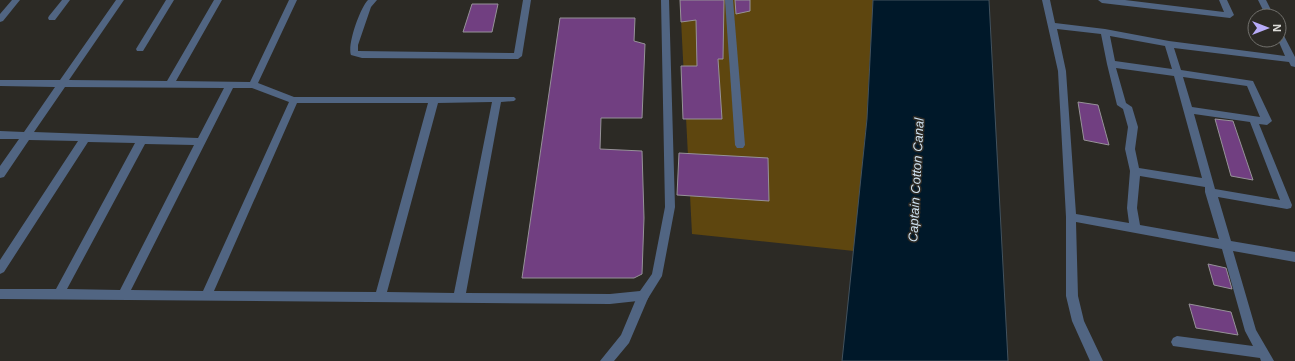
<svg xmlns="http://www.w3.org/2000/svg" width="1295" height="361" viewBox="0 0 1295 361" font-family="Arial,sans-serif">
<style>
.green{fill:#5e460f}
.water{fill:#001829;stroke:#42525e}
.building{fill:#713f81;stroke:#969298}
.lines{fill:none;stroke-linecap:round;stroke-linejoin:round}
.service{fill:#516582;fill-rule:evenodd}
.minor{fill:#516582;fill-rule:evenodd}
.labels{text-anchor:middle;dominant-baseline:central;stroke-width:3;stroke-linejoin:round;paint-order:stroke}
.water-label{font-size:13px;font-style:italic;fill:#ccdfee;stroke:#2c2a25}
</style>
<rect width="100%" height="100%" fill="#2c2a25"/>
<path class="green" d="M680,0H873L867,119L854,251L692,234Z"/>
<path class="water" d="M873,0H989L1008,361H842L867,119Z"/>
<g class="building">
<path d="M680,0H724L723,59H718L722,119H683L681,66H697L696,20L681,22Z"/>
<path d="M735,0H750V11L736,14Z"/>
<path d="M472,4H498L492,32H463Z"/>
<path d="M560,18H635L634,41L645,44L642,118H601L600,149L642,151L644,218L642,274L634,278H522Z"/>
<path d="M1078,102L1098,105L1109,145L1084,140Z"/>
<path d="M1215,119L1233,121L1253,180L1231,176Z"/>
<path d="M679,153L768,158L769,201L677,195Z"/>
<path d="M1208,264L1226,268L1232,289L1214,285Z"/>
<path d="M1189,304L1231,312L1238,335L1196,328Z"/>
</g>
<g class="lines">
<g class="service">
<path d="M725,0H733L745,145L743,148H737L735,145Z"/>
<path d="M643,291L647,292L649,296L629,343L614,361H600L621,335L639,292Z"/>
</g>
<g class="minor">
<path d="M12,0H20L3,21L0,22V14Z"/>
<path d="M62,0H70L55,20H49L48,18L49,16Z"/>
<path d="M116,0H124L69,80L167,81L214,0H222L176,81L250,82L289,0H297L258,83L294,97H514L516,99L514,101L501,102L466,293L610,294L640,291L652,274L665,207L661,0H669L675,207L662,276L647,300L610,304L0,299V289H56L135,143L88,142L4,272L0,274V260L78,141L29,140L4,177L0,178V166L19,139H0V131L24,132L55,87L0,86V80H60ZM65,87L224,88L198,138L34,132ZM233,88H252L289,102L203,291L131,290ZM492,102L454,293L387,292L438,103ZM297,103H428L376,292L214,291ZM145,144L194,145L120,290L67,289Z"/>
<path d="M166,0H174L143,51H137L136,49Z"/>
<path d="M368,0H377L371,7L358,45V51L514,53L523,0H531L522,56L518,59L362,58L351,55C347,45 360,8 368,0Z"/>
<path d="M1042,0H1050L1055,23L1105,29L1169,41L1285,56L1278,40H1279V31L1282,32L1295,57V67L1291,66L1289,62L1174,48L1181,70L1253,81L1272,121L1267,125L1259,124L1292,205L1291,208L1287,209L1218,197L1231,241L1295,252V262L1233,251L1256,330L1274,361H1261L1260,358L1173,346L1171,342L1173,338L1177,336L1253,346L1245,331L1222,249L1076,222L1078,296L1084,321L1103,361H1090L1072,321L1066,296V217L1058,71ZM1057,29L1101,34L1107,64L1117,105L1123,109L1128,127L1125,149L1130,171L1127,208L1129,223L1076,214L1066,71ZM1110,36L1165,46L1172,69L1115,61ZM1116,68L1174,76L1202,178L1139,168L1135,149L1138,127L1132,107L1126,103ZM1183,77L1247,86L1260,117L1192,107ZM1194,114L1250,122L1280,200L1215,189ZM1140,176L1205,187V192L1219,239L1140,225L1137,208Z"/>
<path d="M1098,0H1125L1224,12L1219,0H1227L1234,15L1230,18L1102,3Z"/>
<path d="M1258,0H1266L1274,16H1266Z"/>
</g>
</g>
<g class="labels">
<g class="water-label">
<text transform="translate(916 180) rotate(-87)">Captain Cotton Canal</text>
</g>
</g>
<g transform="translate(1267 28) rotate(90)"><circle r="19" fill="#2c2a25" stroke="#72716d"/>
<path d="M0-3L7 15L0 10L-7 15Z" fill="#b7abf8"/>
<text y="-6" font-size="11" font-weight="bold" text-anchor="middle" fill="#dcdbd8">N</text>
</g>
</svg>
